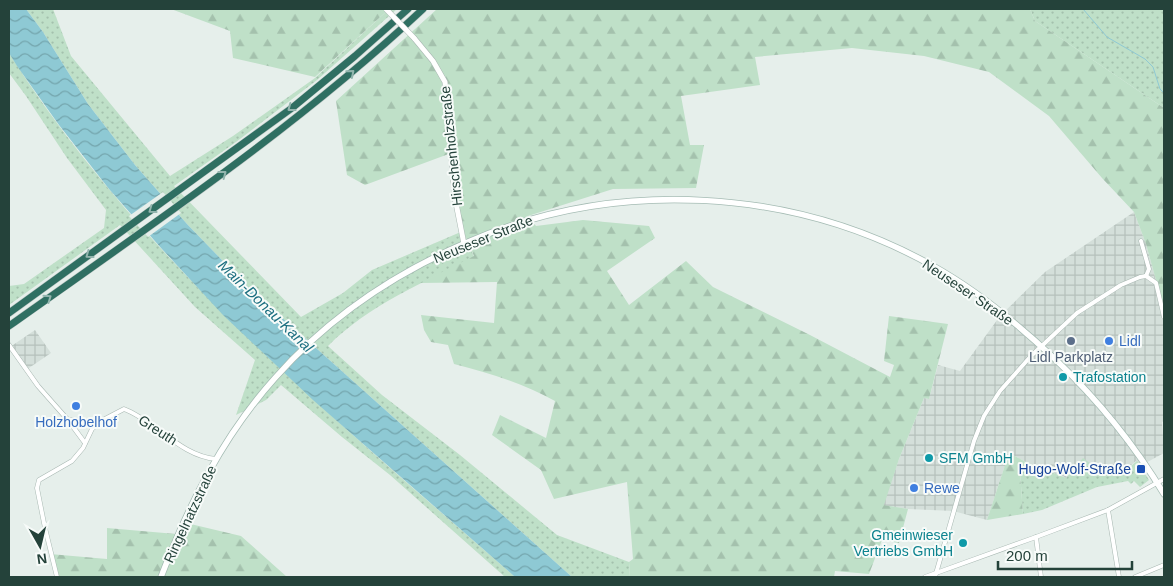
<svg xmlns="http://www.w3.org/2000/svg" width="1173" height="586" viewBox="0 0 1173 586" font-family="Helvetica,sans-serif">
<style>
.industrial{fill:url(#industrial-grid)}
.grass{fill:url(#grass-dots)}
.forest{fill:url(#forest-firs)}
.water{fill:url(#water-waves)}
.pier{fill:#e6efeb}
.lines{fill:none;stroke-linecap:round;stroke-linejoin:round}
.stream{stroke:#8ec9d4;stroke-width:1}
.minor-casing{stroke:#a8b8b2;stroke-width:5}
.tertiary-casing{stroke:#a8b8b2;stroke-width:6}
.secondary-casing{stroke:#a4bbb3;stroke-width:7}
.motorway-casing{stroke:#c2cac8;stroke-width:8}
.minor{stroke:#fff;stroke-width:4}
.tertiary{stroke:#fff;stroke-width:5}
.secondary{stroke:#fff;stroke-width:5.5}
.motorway{stroke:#2f6f62;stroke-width:7}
.tertiary-bridge-casing{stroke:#a8b8b2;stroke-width:6;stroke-linecap:butt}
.tertiary-bridge{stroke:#fff;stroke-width:5}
.oneway{stroke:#93b5ae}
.service-dot{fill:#5c6f8a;stroke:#f7fbf9;stroke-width:2}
.shop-dot{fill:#3f7fe0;stroke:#f7fbf9;stroke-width:2}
.culture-dot{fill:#0f9aa8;stroke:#f7fbf9;stroke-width:2}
.transit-dot{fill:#1a4fb4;stroke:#f7fbf9;stroke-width:2}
.labels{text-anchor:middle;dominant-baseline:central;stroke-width:4;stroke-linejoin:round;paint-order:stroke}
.street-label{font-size:14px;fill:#24423a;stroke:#f7fbf9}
.shop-label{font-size:14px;fill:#366cbe;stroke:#f7fbf9;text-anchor:start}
.service-label{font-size:14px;fill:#4e5e75;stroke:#f7fbf9}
.culture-label{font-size:14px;fill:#0d838f;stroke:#f7fbf9;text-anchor:start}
.transit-label{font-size:14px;fill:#164399;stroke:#f7fbf9;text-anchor:end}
.water-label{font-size:15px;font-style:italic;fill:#1c6f80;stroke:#f7fbf9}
</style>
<defs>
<pattern id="industrial-grid" width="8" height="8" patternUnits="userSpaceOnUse" patternTransform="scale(1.25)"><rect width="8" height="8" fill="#d4dfda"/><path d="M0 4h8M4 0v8" fill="none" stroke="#b6c1bc"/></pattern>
<pattern id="grass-dots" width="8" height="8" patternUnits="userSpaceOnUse" patternTransform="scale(1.25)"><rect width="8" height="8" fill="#bfe0c8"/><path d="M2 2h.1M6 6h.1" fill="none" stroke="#a4c1ad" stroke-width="1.8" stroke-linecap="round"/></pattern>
<pattern id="forest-firs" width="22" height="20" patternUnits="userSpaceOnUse" patternTransform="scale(1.25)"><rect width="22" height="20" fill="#bfe0c8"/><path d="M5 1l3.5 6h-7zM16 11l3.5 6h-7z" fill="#a4c1ad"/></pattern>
<pattern id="water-waves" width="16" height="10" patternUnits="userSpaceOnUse" patternTransform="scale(1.25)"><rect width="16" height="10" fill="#8ec9d4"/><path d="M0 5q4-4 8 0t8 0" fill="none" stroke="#74a5ad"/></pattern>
</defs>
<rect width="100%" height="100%" fill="#e6efeb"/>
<g class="industrial">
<path d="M1134,212L1146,244L1164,309V421L1162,422L1164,453L1140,466L1136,461L1123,472H1113L1091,464L1066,478L1026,462L1009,453L987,520L953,511L908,509L883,505L899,459L924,398L929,399L938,365L960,371L1000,316L1045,272Z"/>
<path d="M35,330L51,353L26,370L10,347Z"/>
</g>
<g class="grass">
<path d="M26,9H53L71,56L170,176L233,136L315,78L389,9H397L317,80L236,142L174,186L301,317L343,293L372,270L463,231L474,257C423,283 370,304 328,346L382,395L460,455L557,535L629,562L630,577H572L250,289L187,224L135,165L88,104L43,32Z"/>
<path d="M1030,9H1164V108L1035,21Z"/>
<path d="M9,53C140,260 333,417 515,577H505L390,475L342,437L281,385L266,400L236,415L255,360L195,307L120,225L9,305V286L24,284L104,228L106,210L67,158L26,96L9,73Z"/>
<path d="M1083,458C1092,465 1112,477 1124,471C1128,469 1133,464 1137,461L1149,480L1140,487L1134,481L1131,484L1128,481L1097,487L1042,510L1023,514L1020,472L1026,462L1066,478Z"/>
</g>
<g class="forest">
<path d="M171,9H389L315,77L233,58L230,31Z"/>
<path d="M437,9H1030L1035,21L1164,108V309L1146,244L1134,212L1102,178L1049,116L989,72L924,56L852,48L755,57L760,85L681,96L690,145H704L696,188L613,189L528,216L536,226L583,220L649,226L655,238L607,271L629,305L686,261L713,287L810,335L890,377L894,365L884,361L889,316L948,324L929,399L924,398L899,459L884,505L908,509L899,543L882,540L869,574L835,571L834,577H630L629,562L633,559L627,482L554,499L541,470L492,435L500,415L546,438L555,401C523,383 489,373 454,364L448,345L431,342L424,330L421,315L494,323L497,282L420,283L474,256L463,231L457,198L454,152L365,185L347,175L336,101Z"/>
<path d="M1009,453L1026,462L1020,472L1023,514L987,520Z"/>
<path d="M182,522L241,536L287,577H58L50,554L107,559V528L176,534Z"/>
</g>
<path class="water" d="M9,9H26L43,32L88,104L135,165L187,224L250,289L572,577H515L313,400L223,315L161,248L109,189L59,125L17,66L9,53Z"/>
<path class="pier" d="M163,192L181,213L148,237L129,216Z"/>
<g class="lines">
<path class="stream" d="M1083,9L1107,37L1145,59L1153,67L1160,89L1164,93"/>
<g class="minor-casing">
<g id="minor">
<path d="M1141,241L1149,269L1146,276"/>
<path d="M1146,276L1156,283L1164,317"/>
<path d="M9,345L38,386L68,420L85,443"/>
<path d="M68,420L101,421"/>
<path d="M1108,510L1119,577"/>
<path d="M1036,537L1041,577"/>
<path d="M57,577L45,528L37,488L39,480L72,461L83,448L92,429L101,421L124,409C156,421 180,456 216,459"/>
<path d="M925,577L1036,537L1108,510L1164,479"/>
<path d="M935,577L974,441L984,416L1000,391L1031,356L1077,313L1121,285L1140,277L1146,276"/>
<path d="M1135,577L1164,565"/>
</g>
</g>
<g class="tertiary-casing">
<path id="tertiary" d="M414,38L433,61L445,82L455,198L464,244"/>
</g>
<g class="secondary-casing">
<path id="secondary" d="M161,577C189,504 223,436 275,378C328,318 395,273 468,242C616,178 792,187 933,266C978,291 1019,325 1056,360C1098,400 1134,444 1164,494"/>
</g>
<g class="motorway-casing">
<g id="motorway">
<path d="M9,313L292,108L355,56L408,9"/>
<path d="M9,326C151,225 296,128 423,9"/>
</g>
</g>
<use href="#minor" class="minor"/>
<use href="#tertiary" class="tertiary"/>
<use href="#secondary" class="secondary"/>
<use href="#motorway" class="motorway"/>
<g class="tertiary-bridge-casing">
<path id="tertiary-bridge" d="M386,9L414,38"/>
</g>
<use href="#tertiary-bridge" class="tertiary-bridge"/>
</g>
<defs><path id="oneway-chevron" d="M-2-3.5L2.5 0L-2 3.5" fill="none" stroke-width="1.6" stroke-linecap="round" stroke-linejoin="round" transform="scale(1.25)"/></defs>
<g class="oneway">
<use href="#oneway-chevron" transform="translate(351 73) rotate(-40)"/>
<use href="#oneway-chevron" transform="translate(291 108) rotate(143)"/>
<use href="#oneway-chevron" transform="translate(223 174) rotate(-37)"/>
<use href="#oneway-chevron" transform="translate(152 210) rotate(144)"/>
<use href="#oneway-chevron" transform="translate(89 255) rotate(144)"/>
<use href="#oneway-chevron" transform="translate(48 298) rotate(-35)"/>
</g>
<circle class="service-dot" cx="1071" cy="341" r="5"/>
<g class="shop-dot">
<circle cx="1109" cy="341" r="5"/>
<circle cx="76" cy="406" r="5"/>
<circle cx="914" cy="488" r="5"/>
</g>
<g class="culture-dot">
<circle cx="1063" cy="377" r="5"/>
<circle cx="929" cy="458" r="5"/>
<circle cx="963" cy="543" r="5"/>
</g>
<rect class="transit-dot" x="1136" y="464" width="10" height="10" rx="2.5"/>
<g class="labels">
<g class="street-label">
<text transform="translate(451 146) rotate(-96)">Hirschenholzstraße</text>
<text transform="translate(483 239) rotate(-22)">Neuseser Straße</text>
<text transform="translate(968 292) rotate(34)">Neuseser Straße</text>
<text transform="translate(158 430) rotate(33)">Greuth</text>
<text transform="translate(190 514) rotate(-65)">Ringelnatzstraße</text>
</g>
<g class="shop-label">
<text x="1119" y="341">Lidl</text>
<text x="76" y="422" text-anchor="middle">Holzhobelhof</text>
<text x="924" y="488">Rewe</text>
</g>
<g class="service-label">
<text x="1071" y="357">Lidl Parkplatz</text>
</g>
<g class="culture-label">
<text x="1073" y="377">Trafostation</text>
<text x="939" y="458">SFM GmbH</text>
<text x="953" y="535" text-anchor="end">Gmeinwieser<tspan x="953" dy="16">Vertriebs GmbH</tspan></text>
</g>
<g class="transit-label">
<text x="1131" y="469">Hugo-Wolf-Straße</text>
</g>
<g class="water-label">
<text transform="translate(266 306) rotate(44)">Main-Donau-Kanal</text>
</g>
</g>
<rect width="1173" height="586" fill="none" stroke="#24423a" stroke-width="20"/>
<g transform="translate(40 546) rotate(172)" stroke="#f7fbf9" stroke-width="4" paint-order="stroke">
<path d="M0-4L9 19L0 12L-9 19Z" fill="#24423a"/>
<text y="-8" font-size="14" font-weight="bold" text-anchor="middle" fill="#24423a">N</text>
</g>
<path d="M998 561v8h134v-8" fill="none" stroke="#24423a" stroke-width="2.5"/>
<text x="1006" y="561" font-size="15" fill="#24423a" stroke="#f7fbf9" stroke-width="4" paint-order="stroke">200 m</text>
</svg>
